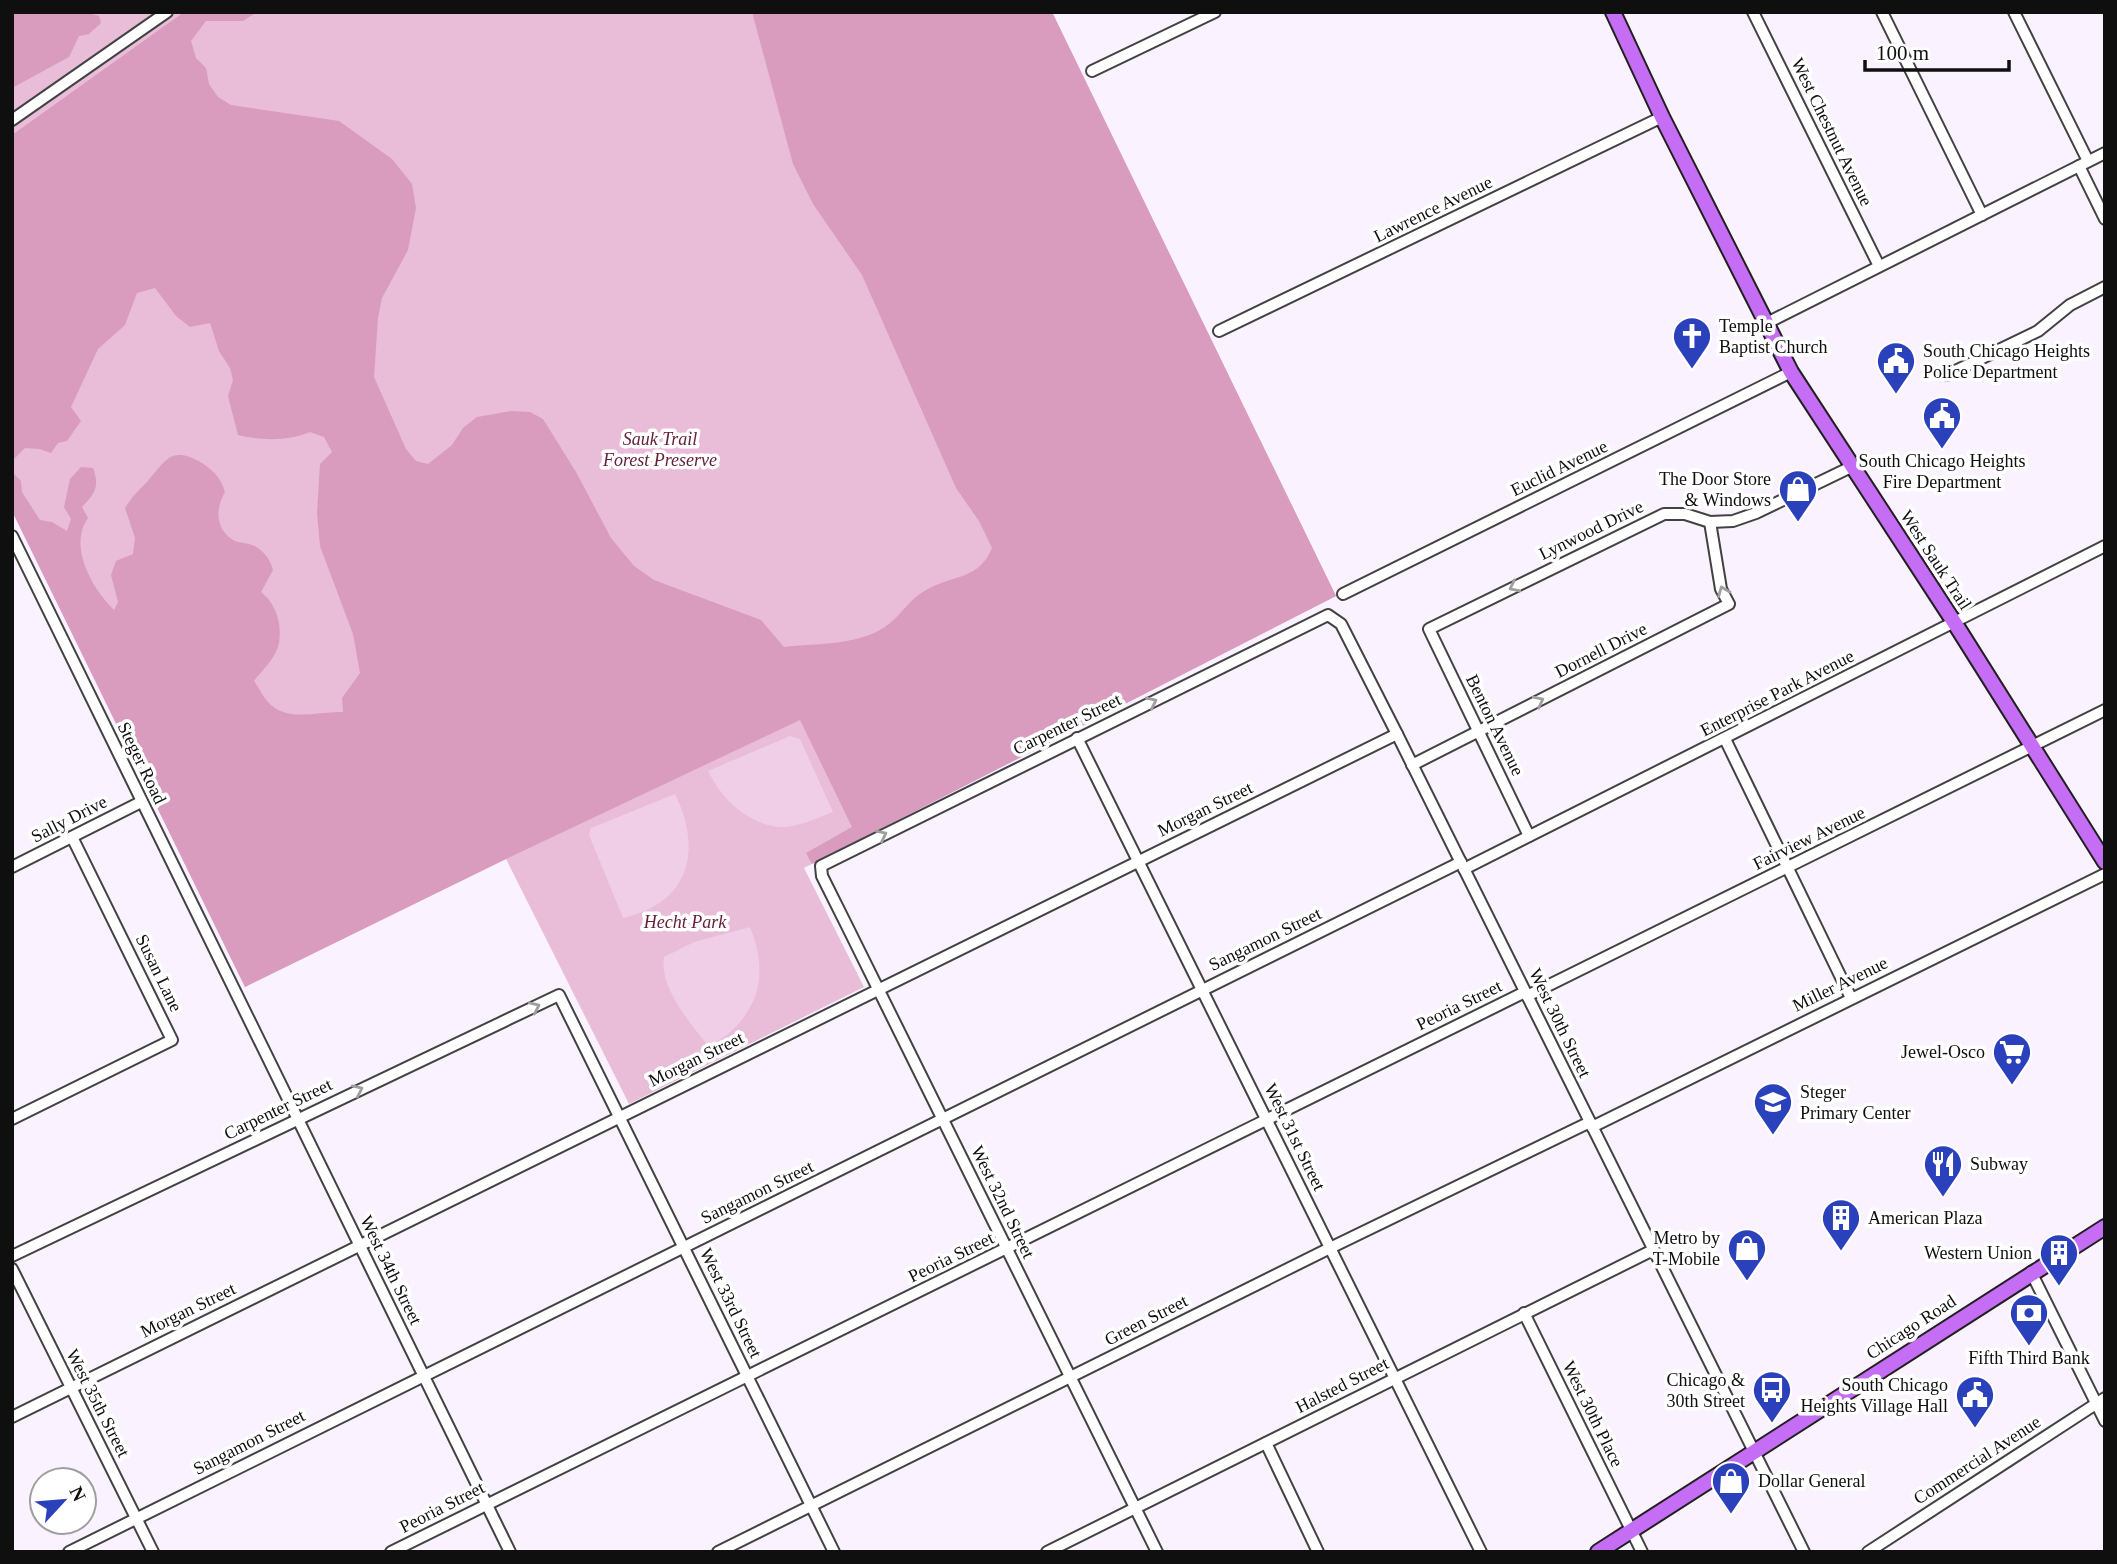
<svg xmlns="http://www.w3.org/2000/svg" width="2117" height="1564" viewBox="0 0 2117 1564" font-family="Georgia,serif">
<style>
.green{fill:#e9bcd8}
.forest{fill:#d99cbe}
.pitch{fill:#f0cee8}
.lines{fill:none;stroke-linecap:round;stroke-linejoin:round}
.minor-casing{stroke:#424242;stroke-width:14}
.major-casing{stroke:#202020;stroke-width:18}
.minor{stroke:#fff;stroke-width:10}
.major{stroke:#c56df4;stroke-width:14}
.oneway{stroke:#9f9f9f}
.labels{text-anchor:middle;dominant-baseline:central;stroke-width:7;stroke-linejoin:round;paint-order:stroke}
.street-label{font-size:18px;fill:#0f0f0f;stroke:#fff}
.poi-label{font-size:18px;fill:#0f0f0f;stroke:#fff;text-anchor:start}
.park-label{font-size:18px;font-style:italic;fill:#662137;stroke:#fff}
</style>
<rect width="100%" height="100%" fill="#fbf2ff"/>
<path class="green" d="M12,12H1052L1336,596L804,868L864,987L629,1104L506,859L245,987L12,511Z"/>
<g class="forest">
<path d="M12,12L89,13L99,16L101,23L89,34L79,36L69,57L12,88Z"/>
<path d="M184,12H257L243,21H206L191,41L196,58L206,68L209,84L218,97L231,105L339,121L392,159L412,184L416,208L408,250L382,298L378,318L374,377L406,449L416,461L428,464L452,445L463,428L477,417L511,411L530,412L543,419L576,472L611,538L634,566L654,580L761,620L784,647C817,643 856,646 885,627C900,617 910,598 926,590C952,575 979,580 992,548L979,521L956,488L862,275L813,204L793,164L752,12H1052L1336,596L812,864L806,853L852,827L800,720L506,859L245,987L12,511V472L21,481L22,492L40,520L52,522L67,531L71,519L64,507L70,479L81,467L93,468C100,487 95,493 82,507L88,518C68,546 92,589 114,610L118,602L111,575L116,561L133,554L135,538L125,508C131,498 137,492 146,483C165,462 170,444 202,463C214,471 221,478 225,492C215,509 215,530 235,541C240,543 247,543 252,545C263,549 270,559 273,570L261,592C276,604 282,623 279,643C277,657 262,670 254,681C259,688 264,699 271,705C290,722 320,711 343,712L342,698L360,673L353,634L320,546L317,513L320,464L332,452L324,437L310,432C288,441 261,441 238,435L228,396L233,380L230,368L219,351L210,323L190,327L176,316L155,288L137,293L125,325L98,349L71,407L81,421L67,441L58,443L51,453L39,449L25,448L12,461V135Z"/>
</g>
<g class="pitch">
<path d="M790,736L800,739L833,812C817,818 797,828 780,827C747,824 722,799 708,771Z"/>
<path d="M675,794C703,851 689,903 623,918L589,835L591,828Z"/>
<path d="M750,927C771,978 757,1019 709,1047C691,1024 659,988 664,957L694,942Z"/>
</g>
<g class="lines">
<g class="minor-casing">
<g id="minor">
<path d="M1753,12L1879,266"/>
<path d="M1882,12L1982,215"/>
<path d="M2014,12L2088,161"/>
<path d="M1092,71L1215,12"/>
<path d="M12,120L167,12"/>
<path d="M2079,166L2105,219"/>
<path d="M1765,324L2105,153"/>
<path d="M1219,331L1662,117"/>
<path d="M1947,375L2038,331L2070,305L2105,287"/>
<path d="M12,536L510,1552"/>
<path d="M1343,594L1791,372"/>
<path d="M1077,738L1481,1552"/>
<path d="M1725,739L1851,998"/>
<path d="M1412,765L1729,604L1721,589L1710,522"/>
<path d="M1529,836L1429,629L1664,514H1685L1710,522L1733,521L1756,513L1851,467"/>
<path d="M12,867L141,802"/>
<path d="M1464,869L2105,546"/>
<path d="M1527,996L2105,710"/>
<path d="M12,1119L172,1040L72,837"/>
<path d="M1592,1127L2105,874"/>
<path d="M12,1256L559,995L834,1552"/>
<path d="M12,1269L153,1552"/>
<path d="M2031,1272L2105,1421"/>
<path d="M1524,1313L1642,1552"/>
<path d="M12,1417L1397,734"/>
<path d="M1266,1443L1318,1552"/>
<path d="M69,1552L1461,862"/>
<path d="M391,1552L1525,992"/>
<path d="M718,1552L1330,1248L1590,1122"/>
<path d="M1047,1552L1653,1250"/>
<path d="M1157,1552L846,924L822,876L821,866L1328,615L1341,624L1397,734L1804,1552"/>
<path d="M1868,1552L2105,1398"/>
</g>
</g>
<g class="major-casing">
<g id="major">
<path d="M1613,12L1662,117L1791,372L1954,622L2105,862"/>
<path d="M1598,1552L2105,1227"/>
</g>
</g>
<use href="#minor" class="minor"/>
<use href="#major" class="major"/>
</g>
<defs><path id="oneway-chevron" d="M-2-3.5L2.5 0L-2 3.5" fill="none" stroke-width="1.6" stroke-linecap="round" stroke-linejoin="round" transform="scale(1.75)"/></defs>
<g class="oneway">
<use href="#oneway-chevron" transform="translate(1514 587) rotate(154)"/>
<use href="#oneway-chevron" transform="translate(1723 591) rotate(-112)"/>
<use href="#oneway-chevron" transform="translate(1539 701) rotate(-27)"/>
<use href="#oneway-chevron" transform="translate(1152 702) rotate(-26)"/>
<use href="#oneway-chevron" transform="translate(882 835) rotate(-26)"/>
<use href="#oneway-chevron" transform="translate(535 1007) rotate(-25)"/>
<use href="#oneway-chevron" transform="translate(358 1090) rotate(-25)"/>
</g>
<defs>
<g id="church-pin" transform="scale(2.0125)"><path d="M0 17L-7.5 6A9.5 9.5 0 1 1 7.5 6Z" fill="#2b41bc" stroke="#fff"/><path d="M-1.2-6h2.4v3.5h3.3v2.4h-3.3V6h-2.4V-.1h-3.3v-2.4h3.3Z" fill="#fff"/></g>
<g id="civic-pin" transform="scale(2.0125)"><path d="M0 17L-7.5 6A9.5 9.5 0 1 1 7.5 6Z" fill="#2b41bc" stroke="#fff"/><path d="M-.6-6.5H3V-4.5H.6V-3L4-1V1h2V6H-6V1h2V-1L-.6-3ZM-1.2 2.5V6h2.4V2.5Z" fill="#fff"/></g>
<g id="shop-pin" transform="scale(2.0125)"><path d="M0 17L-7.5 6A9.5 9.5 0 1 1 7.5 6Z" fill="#2b41bc" stroke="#fff"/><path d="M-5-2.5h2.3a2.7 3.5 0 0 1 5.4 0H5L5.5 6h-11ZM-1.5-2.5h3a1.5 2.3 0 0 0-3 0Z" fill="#fff"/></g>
<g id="supermarket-pin" transform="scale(2.0125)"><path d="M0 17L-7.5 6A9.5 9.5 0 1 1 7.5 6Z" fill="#2b41bc" stroke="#fff"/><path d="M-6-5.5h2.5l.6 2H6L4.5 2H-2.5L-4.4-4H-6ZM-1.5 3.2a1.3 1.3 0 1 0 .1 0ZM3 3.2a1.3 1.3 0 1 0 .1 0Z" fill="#fff"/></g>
<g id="school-pin" transform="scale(2.0125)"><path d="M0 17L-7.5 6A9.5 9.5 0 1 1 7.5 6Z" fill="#2b41bc" stroke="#fff"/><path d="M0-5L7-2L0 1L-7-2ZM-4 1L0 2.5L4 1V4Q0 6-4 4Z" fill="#fff"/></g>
<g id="restaurant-pin" transform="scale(2.0125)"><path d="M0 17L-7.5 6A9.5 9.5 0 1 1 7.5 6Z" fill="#2b41bc" stroke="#fff"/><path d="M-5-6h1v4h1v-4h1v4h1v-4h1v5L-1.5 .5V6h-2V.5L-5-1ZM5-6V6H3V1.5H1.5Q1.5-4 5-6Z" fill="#fff"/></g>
<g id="building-pin" transform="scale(2.0125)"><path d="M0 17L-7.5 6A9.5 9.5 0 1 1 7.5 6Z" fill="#2b41bc" stroke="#fff"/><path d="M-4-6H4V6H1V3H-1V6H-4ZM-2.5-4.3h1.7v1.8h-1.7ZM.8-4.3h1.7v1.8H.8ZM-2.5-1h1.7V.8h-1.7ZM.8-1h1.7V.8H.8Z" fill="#fff"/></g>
<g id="bank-pin" transform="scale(2.0125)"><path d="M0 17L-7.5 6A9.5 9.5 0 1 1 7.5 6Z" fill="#2b41bc" stroke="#fff"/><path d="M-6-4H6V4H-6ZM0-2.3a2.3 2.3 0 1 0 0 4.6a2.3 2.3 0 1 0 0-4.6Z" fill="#fff"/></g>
<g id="bus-pin" transform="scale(2.0125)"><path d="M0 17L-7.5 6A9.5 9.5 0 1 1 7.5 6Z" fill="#2b41bc" stroke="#fff"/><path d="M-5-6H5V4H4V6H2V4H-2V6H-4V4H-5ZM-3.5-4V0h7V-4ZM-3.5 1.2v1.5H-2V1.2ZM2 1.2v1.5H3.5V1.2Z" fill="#fff"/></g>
</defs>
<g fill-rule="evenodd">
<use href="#church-pin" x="1692" y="336"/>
<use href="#civic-pin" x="1896" y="361"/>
<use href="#civic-pin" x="1942" y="416"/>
<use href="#shop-pin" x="1798" y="489"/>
<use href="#supermarket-pin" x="2012" y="1052"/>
<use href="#school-pin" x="1773" y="1102"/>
<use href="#restaurant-pin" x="1943" y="1164"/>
<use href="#building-pin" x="1841" y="1218"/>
<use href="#shop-pin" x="1747" y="1248"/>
<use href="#building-pin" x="2059" y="1253"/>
<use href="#bank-pin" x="2029" y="1313"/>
<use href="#bus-pin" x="1772" y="1390"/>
<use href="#civic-pin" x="1975" y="1395"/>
<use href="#shop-pin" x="1731" y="1481"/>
</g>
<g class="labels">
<g class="street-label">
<text transform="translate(1832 132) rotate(64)">West Chestnut Avenue</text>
<text transform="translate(1433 209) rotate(-26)">Lawrence Avenue</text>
<text transform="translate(1559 468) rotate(-26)">Euclid Avenue</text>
<text transform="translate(1591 530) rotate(-26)">Lynwood Drive</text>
<text transform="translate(1936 560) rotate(57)">West Sauk Trail</text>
<text transform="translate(1601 650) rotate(-27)">Dornell Drive</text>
<text transform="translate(1777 693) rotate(-27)">Enterprise Park Avenue</text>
<text transform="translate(1067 724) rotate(-26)">Carpenter Street</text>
<text transform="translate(1495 725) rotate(64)">Benton Avenue</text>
<text transform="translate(142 763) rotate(64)">Steger Road</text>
<text transform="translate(1205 809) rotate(-26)">Morgan Street</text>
<text transform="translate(69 819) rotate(-27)">Sally Drive</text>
<text transform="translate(1809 838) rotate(-26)">Fairview Avenue</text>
<text transform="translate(1265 939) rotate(-26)">Sangamon Street</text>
<text transform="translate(159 973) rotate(64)">Susan Lane</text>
<text transform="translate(1840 984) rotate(-26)">Miller Avenue</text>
<text transform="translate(1459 1005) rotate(-26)">Peoria Street</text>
<text transform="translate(1560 1023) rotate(64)">West 30th Street</text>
<text transform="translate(696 1059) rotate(-26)">Morgan Street</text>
<text transform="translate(278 1109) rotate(-26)">Carpenter Street</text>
<text transform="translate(1295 1137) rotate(64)">West 31st Street</text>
<text transform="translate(757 1192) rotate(-26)">Sangamon Street</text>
<text transform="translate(1003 1202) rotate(64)">West 32nd Street</text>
<text transform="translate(951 1257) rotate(-26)">Peoria Street</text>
<text transform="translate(391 1270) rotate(64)">West 34th Street</text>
<text transform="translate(731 1303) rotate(64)">West 33rd Street</text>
<text transform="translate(188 1310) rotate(-26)">Morgan Street</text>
<text transform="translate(1146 1320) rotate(-27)">Green Street</text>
<text transform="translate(1911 1327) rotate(-33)">Chicago Road</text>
<text transform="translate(1342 1385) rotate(-27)">Halsted Street</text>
<text transform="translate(98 1403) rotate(63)">West 35th Street</text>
<text transform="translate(1593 1414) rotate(64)">West 30th Place</text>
<text transform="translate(249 1442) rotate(-27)">Sangamon Street</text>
<text transform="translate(1977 1460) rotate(-33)">Commercial Avenue</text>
<text transform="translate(442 1507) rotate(-27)">Peoria Street</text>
</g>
<g class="poi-label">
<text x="1719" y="326">Temple<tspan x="1719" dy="21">Baptist Church</tspan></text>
<text x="1923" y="351">South Chicago Heights<tspan x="1923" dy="21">Police Department</tspan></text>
<text x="1942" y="461" text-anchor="middle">South Chicago Heights<tspan x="1942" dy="21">Fire Department</tspan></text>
<text x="1771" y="479" text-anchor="end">The Door Store<tspan x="1771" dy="21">&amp; Windows</tspan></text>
<text x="1985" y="1052" text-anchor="end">Jewel-Osco</text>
<text x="1800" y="1092">Steger<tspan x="1800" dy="21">Primary Center</tspan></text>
<text x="1970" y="1164">Subway</text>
<text x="1868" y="1218">American Plaza</text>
<text x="1720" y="1238" text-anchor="end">Metro by<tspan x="1720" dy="21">T-Mobile</tspan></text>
<text x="2032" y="1253" text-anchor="end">Western Union</text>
<text x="2029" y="1358" text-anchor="middle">Fifth Third Bank</text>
<text x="1745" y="1380" text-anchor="end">Chicago &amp;<tspan x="1745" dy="21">30th Street</tspan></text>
<text x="1948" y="1385" text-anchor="end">South Chicago<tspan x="1948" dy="21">Heights Village Hall</tspan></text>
<text x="1758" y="1481">Dollar General</text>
</g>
<g class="park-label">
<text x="660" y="439">Sauk Trail<tspan x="660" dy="21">Forest Preserve</tspan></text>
<text x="685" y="922">Hecht Park</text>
</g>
</g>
<rect width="2117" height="1564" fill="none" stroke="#0f0f0f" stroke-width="28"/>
<g transform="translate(63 1501) rotate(64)"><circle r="33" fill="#ffffff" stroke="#9f9f9f" stroke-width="2"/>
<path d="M0-5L12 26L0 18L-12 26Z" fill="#2b41bc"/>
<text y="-10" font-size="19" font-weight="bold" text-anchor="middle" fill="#0f0f0f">N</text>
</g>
<path d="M1865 60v10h144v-10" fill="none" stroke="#0f0f0f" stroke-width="3.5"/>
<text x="1876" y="60" font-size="21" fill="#0f0f0f" stroke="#ffffff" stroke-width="5" paint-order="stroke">100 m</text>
</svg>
